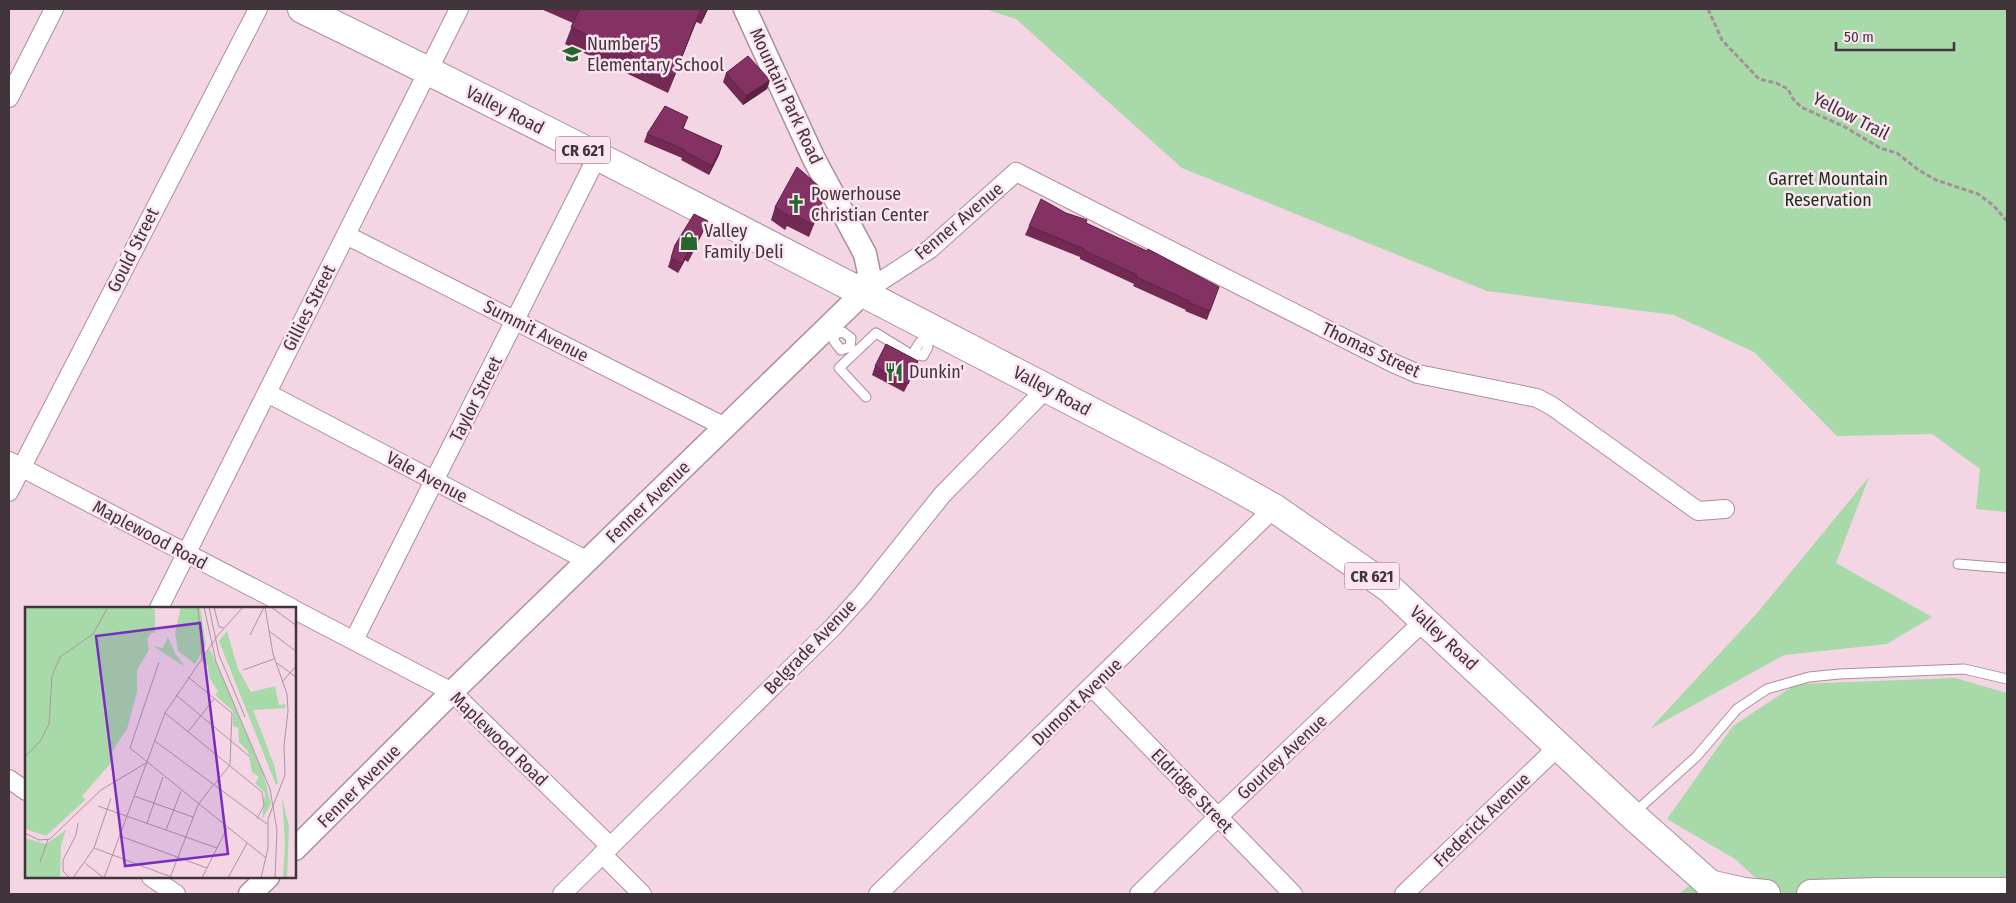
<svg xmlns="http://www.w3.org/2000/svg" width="2016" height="903" viewBox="0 0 2016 903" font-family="'Fira Sans Condensed',sans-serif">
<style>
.green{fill:#a7d9a9}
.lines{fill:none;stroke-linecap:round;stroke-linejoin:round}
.service-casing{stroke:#ab8f9d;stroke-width:11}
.minor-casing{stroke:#ab8f9d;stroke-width:20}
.tertiary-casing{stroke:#ab8f9d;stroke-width:25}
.primary-casing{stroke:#ab8f9d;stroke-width:30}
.motorway-casing{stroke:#ab8f9d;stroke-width:30}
.path{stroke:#a58f9a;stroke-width:3;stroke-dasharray:5 2.5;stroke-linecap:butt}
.service{stroke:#fff;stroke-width:9}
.minor{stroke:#fff;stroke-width:18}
.tertiary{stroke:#fff;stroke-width:22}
.primary{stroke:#fff;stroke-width:28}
.motorway{stroke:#fff;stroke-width:28}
.wall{fill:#722a55}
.shaded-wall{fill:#5c2245}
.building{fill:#843163;stroke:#5c2245}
.labels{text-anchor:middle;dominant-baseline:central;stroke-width:5;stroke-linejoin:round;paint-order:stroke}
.shield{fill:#fce4f0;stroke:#796a71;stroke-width:1}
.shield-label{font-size:16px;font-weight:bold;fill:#41353b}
.poi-label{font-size:18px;fill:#41353b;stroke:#fce4f0;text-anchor:start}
.street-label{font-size:18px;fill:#41353b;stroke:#fce4f0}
.park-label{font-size:18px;fill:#143417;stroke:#fce4f0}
.inset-road{fill:none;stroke:#ac95a0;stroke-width:1}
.view{fill:#7b2cbf;fill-opacity:0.15;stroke:#7b2cbf;stroke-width:2.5}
.inset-edge{fill:none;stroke:#41353b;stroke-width:2.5}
</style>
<rect width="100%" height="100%" fill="#f3d5e4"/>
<g class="green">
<path d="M985,9H2007V512L1976,509L1980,469L1932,434L1837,436L1754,352L1674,315L1487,291L1182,168L1016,19Z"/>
<path d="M1869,477L1836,563L1932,617L1887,644L1784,655L1650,729L1758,612Z"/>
<path d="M1955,678L2007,693V894H1773L1735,859L1667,819L1733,726L1796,684Z"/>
<path d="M1699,878L1719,894H1679Z"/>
</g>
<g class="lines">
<g class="service-casing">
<g id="service">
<path d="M835,334L843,332L851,338L850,347L855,352"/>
<path d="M835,334L834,341L841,350L850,347"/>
<path d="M866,397L839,368L876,333L915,357L917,354L923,356L928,347L926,341L920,342L915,350L917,354"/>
<path d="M1958,564L2007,568"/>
<path d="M1634,813L1697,756L1737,709L1767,689L1809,677L1839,674L1964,669L2007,679"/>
</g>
</g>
<g class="minor-casing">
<g id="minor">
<path d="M9,98L54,9"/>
<path d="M346,235L725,427"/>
<path d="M864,292L930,249L1016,172L1393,363L1418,374L1537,398L1552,406L1698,511L1725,509"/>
<path d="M267,393L588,561"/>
<path d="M9,461L292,608"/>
<path d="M9,492L258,9"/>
<path d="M159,608L459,9"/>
<path d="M295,610L452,692L610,846"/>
<path d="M354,640L597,157"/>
<path d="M1092,687L1293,894"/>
<path d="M9,779L26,791"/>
<path d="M602,854L642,894"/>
<path d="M151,877L176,894"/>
<path d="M562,894L834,626L862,595L942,495L1046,389"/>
<path d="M878,894L1274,508"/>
<path d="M1139,894L1218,817L1425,620"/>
<path d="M1404,894L1560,745"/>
</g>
</g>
<g class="tertiary-casing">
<g id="tertiary">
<path d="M295,849L452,692L864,292L869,273L865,254L814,159L745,9"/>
<path d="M250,894L268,877"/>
</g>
</g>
<g class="primary-casing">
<path id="primary" d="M302,9C611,159 915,321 1220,478L1274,508L1389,588L1632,815L1721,894"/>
</g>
<g class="motorway-casing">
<g id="motorway">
<path d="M1709,884L1744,892L1766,894"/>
<path d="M1811,894L1878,892H2007"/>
</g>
</g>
<path class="path" d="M1708,9L1722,40L1759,79L1776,83L1788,89L1793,99L1801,107L1845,127L1880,148L1897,153L1917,169L1936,180L1978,194L1993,205L2007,221"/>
<use href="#service" class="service"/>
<use href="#minor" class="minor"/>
<use href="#tertiary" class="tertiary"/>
<use href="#primary" class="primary"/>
<use href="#motorway" class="motorway"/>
</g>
<g class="wall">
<path d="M541,9H708L701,24L696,22L668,93L565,44L573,23Z"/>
<path d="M726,73L770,80L767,89L743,105L723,82Z"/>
<path d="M685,125L683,129L722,146L719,155L709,175L681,160L682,158L644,142L647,134Z"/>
<path d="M817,196L819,212L809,237L787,226L785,230L771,220L775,207Z"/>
<path d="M1066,213L1219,287L1207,320L1185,311L1186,310L1133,286L1134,284L1080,259V257L1025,235L1029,226Z"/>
<path d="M704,230L688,262L685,260L678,273L668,267L675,245Z"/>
<path d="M875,366L915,370L904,392L872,375Z"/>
</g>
<g class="shaded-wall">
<path d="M701,9L696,22L668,93L674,76Z"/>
<path d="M706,9H708L701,24Z"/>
<path d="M770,80L767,89L743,105L746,96Z"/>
<path d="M688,117L685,125L678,137L682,128Z"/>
<path d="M722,146L719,155L709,175L712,166Z"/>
<path d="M708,221L704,230L688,262L691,253Z"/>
<path d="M688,252L685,260L678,273L682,264Z"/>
</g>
<g class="building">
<path d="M580,9H701L674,76L571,27Z"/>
<path d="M748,56L770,80L746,96L726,73Z"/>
<path d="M665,106L688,117L682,128L722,146L712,166L684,151L685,150L647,134Z"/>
<path d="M797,167L820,187L817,196L823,200L813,225L792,213L790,217L775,207Z"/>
<path d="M1041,199L1066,213L1087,220L1086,223L1147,251L1148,249L1219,287L1210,311L1188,302L1189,301L1136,277L1137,275L1083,250L1084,249L1029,226Z"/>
<path d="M694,214L708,221L691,253L688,252L682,264L671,258L675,245Z"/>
<path d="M886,344L918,361L908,384L875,366Z"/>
</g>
<defs>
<g id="school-bare" transform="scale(1.5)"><path d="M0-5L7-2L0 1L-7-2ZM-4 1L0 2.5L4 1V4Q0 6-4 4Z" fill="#27662e" stroke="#fce4f0" stroke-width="2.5" paint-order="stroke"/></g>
<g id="church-bare" transform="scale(1.5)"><path d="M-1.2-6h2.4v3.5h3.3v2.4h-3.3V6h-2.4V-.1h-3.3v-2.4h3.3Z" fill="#27662e" stroke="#fce4f0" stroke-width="2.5" paint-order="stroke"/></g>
<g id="shop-bare" transform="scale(1.5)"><path d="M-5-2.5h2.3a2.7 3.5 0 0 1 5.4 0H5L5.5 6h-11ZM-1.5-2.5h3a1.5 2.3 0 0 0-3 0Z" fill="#27662e" stroke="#fce4f0" stroke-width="2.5" paint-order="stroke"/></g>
<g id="restaurant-bare" transform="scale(1.5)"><path d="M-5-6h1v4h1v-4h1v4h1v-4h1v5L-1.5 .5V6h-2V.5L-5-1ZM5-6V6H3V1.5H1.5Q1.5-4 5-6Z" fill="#27662e" stroke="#fce4f0" stroke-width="2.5" paint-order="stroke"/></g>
</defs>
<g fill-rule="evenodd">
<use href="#school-bare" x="572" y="54"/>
<use href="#church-bare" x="796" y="204"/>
<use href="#shop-bare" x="689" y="241"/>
<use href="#restaurant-bare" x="894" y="372"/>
</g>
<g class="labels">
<g class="shield">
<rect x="555.5" y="136.5" width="55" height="27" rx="4"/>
<rect x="1344.5" y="562.5" width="55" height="27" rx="4"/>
</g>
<g class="shield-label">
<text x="583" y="150">CR 621</text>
<text x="1372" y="576">CR 621</text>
</g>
<g class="poi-label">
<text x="587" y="44">Number 5<tspan x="587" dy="21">Elementary School</tspan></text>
<text x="811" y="194">Powerhouse<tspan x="811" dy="21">Christian Center</tspan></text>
<text x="704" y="231">Valley<tspan x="704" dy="21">Family Deli</tspan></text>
<text x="909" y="372">Dunkin'</text>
</g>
<g class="street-label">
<text transform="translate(786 96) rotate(65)">Mountain Park Road</text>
<text transform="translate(505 110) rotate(27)">Valley Road</text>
<text transform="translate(1851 116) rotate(27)">Yellow Trail</text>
<text transform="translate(959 221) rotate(-40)">Fenner Avenue</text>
<text transform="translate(133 250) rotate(-63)">Gould Street</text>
<text transform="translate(309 308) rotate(-63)">Gillies Street</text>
<text transform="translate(536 331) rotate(27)">Summit Avenue</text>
<text transform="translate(1371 350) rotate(25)">Thomas Street</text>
<text transform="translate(1052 391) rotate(28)">Valley Road</text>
<text transform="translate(476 399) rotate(-63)">Taylor Street</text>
<text transform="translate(427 477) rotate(28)">Vale Avenue</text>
<text transform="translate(648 502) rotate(-44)">Fenner Avenue</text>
<text transform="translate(150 535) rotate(28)">Maplewood Road</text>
<text transform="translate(1444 638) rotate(43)">Valley Road</text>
<text transform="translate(810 647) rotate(-46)">Belgrade Avenue</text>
<text transform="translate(1077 702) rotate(-44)">Dumont Avenue</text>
<text transform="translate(499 739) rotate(44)">Maplewood Road</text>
<text transform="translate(1282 757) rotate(-43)">Gourley Avenue</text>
<text transform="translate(359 786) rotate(-45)">Fenner Avenue</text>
<text transform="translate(1192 791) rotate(46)">Eldridge Street</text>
<text transform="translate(1482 820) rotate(-44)">Frederick Avenue</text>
</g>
<g class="park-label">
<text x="1828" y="179">Garret Mountain<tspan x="1828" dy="21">Reservation</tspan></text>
</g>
</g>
<g transform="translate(25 607)">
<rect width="271" height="271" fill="#f3d5e4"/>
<path d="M0,0H123L130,3V26H126L122,32L124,43L112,63V85L102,122L88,143L85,157L57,189L60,193L21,229L0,222ZM156,0H175L181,38L170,57L153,44L150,26ZM202,24L213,62L226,85L250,79L254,98L261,97L260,101L228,103L249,158L253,176L251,178L194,34ZM143,30L150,46L160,60L128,39L138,41ZM185,42L238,166L246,197L237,212L240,186L230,176L234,170L227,165L223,144L214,135L213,121L208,119V104L190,88L193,84L184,70L183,59L176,53ZM257,190L264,220L262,271H258L260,236ZM41,223L36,238L35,271H0V231L21,237Z" fill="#a7d9a9"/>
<path class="inset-road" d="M173,0L177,51M179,0L191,55L245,182L252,223L250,271M184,0L194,48L220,110M189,0L194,20L199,21M246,0L272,19M244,24L272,45M225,28L239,0M134,55L105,141L241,251M252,56L272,71M218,63L249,52M163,70L207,106L205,158L189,178M257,75L272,58M151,88L224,149M140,106L237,185L239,198L232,212M163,125L189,92M130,134L242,217M0,150L16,133L24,117L27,69L35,50L68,27L83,0M109,189L168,210M73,199L192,241M122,216L138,170M141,223L156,184M0,226L14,233L25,232L76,183L121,156M95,229L182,261M69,241L149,271M15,255L23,232M60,256L79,271M45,271L38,264V253L51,228L53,216M48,271L69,241L86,191M79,271L140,106L193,28L218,0M145,271L173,198L188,178M177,271L202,221M203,271L222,236M236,271L243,241V212L260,168L259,139L263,104L262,87L248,47L240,0"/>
<path class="view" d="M175,16L203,247L100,259L71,29Z"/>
<rect width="271" height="271" class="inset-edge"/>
</g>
<rect width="2016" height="903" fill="none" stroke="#41353b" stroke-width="20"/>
<path d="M1836 42v8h118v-8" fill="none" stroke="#41353b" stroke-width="2.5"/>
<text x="1844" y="42" font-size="15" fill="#41353b" stroke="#fce4f0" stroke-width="4" paint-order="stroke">50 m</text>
</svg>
